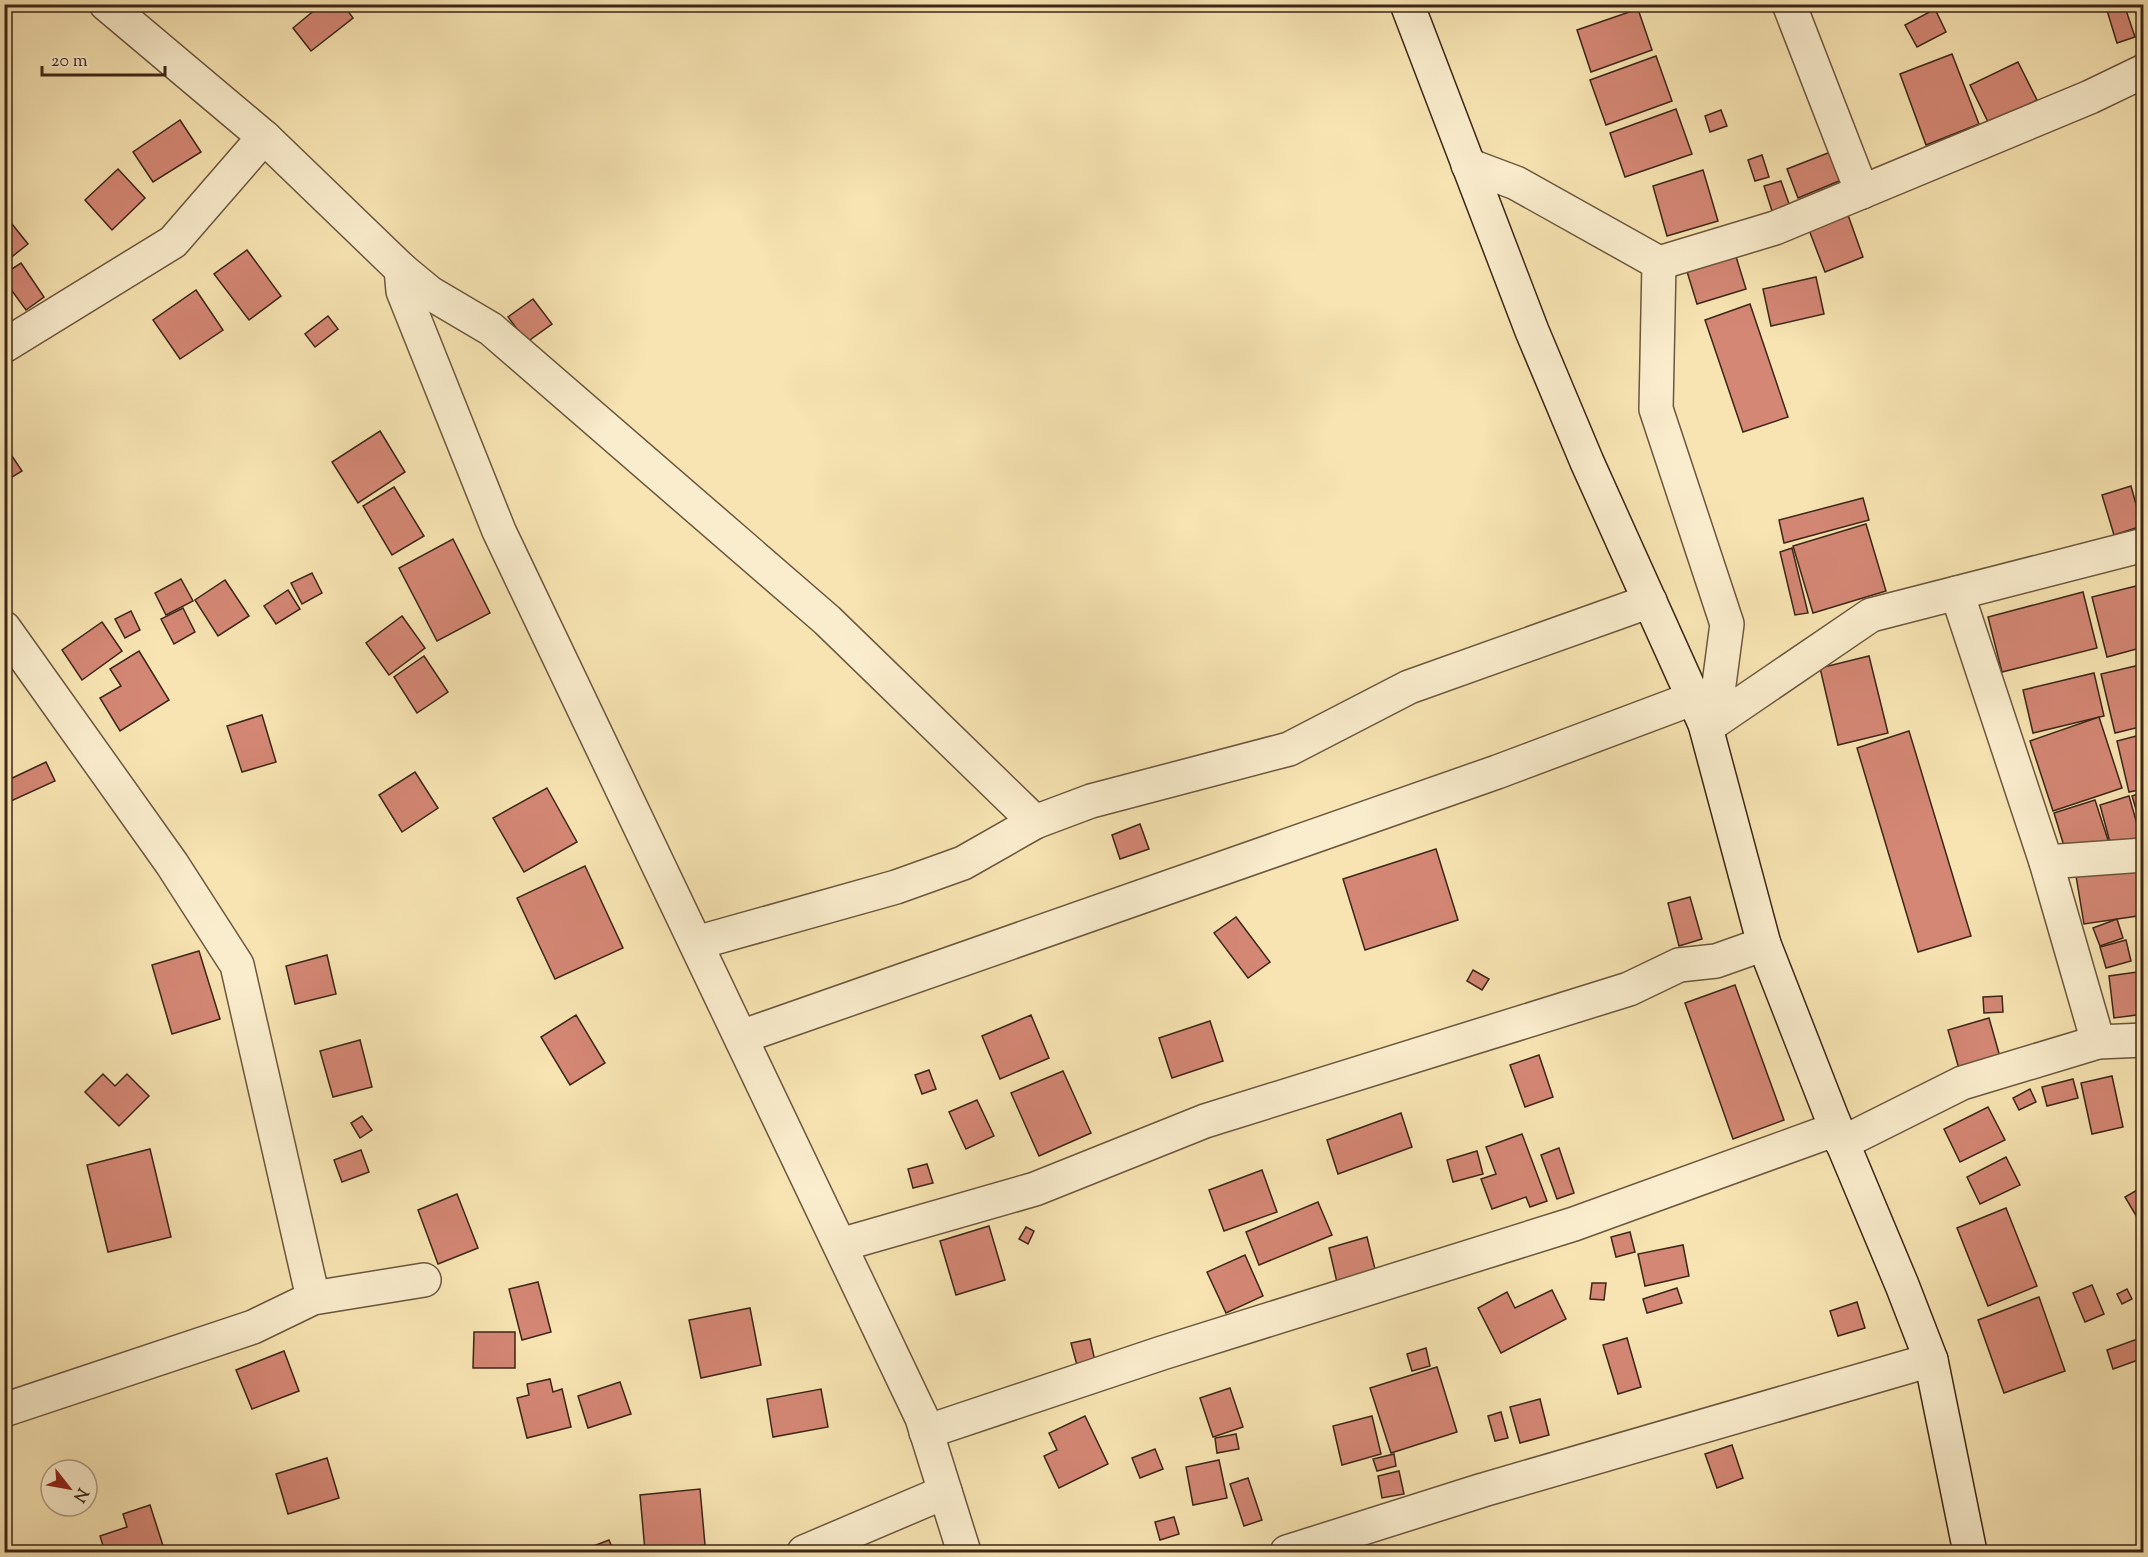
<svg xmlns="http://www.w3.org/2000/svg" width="2148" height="1557" viewBox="0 0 2148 1557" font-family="'Sorts Mill Goudy',serif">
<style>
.building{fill:#d48775;stroke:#3d2617;stroke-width:1.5}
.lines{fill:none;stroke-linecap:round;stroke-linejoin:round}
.street-casing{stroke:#6c563e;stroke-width:36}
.secondary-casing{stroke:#3d2617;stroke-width:36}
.street{stroke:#faedcd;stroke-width:33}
.secondary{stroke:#faedcd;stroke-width:33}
</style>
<rect width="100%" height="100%" fill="#f7e4b2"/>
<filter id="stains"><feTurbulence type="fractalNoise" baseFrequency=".00333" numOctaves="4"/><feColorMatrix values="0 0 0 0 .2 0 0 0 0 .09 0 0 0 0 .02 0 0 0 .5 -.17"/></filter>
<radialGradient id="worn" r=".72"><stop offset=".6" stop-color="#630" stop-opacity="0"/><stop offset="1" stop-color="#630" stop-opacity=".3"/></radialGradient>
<g class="building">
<path d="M322,4H343L353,18L311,51L293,28Z"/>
<path d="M1576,4H1599L1578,11Z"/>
<path d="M2105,4H2124L2135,37L2117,43Z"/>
<path d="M2133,4H2144V37Z"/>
<path d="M1638,9L1652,50L1591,72L1577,30Z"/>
<path d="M1935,9L1946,32L1917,47L1905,25Z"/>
<path d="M1952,54L1979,124L1926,145L1900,74Z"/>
<path d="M1656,56L1672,101L1606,125L1590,80Z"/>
<path d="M2018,62L2037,100L1989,124L1970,85Z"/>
<path d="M1676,109L1692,154L1625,177L1610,133Z"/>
<path d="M1721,110L1727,126L1710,132L1705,116Z"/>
<path d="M180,120L201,152L153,182L133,152Z"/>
<path d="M1833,151L1844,179L1798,198L1787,169Z"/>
<path d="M1762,155L1769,177L1755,181L1748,160Z"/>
<path d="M118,169L145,198L112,230L85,200Z"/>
<path d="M1703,170L1718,221L1667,236L1653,186Z"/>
<path d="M1781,181L1793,215L1775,220L1764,186Z"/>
<path d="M4,214L28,244L4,263Z"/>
<path d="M1848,215L1863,257L1825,272L1809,230Z"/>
<path d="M247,250L281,296L249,320L214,274Z"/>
<path d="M1734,250L1746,289L1697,304L1685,265Z"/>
<path d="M21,263L44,297L26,310L4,280V274Z"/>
<path d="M1816,277L1824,314L1771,326L1763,289Z"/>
<path d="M196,290L223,330L180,359L153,320Z"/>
<path d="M533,299L552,324L527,342L508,317Z"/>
<path d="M1750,304L1788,417L1743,432L1705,320Z"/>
<path d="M328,316L338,329L315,347L305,334Z"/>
<path d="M380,431L405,472L358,503L332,462Z"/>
<path d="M4,444L22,471L4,482Z"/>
<path d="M2131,486L2142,526L2114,535L2102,495Z"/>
<path d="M394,487L424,536L392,555L363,506Z"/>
<path d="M1863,498L1869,520L1784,543L1779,520Z"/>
<path d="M1866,524L1886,591L1813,613L1793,546Z"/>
<path d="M453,539L490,613L437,641L399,568Z"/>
<path d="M1792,548L1808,613L1795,615L1780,552Z"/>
<path d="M312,573L322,593L302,604L291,583Z"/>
<path d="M181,579L193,601L166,615L155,593Z"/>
<path d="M225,580L249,616L218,636L195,600Z"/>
<path d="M2144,584V647L2107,657L2092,597Z"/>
<path d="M288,590L300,609L276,624L264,606Z"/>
<path d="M2083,592L2097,648L2002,672L1988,617Z"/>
<path d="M183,608L195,632L174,644L161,619Z"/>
<path d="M131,611L140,630L125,638L115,619Z"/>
<path d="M402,616L425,648L389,675L366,643Z"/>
<path d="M102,622L122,651L82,680L62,650Z"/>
<path d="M139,651L169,700L120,731L100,698L121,686L110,669Z"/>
<path d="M424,656L448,692L417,713L394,677Z"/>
<path d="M1869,656L1888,733L1838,745L1820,668Z"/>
<path d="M2144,664V726L2115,733L2101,674Z"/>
<path d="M2094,673L2104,716L2033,733L2023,690Z"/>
<path d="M262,715L276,762L242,772L227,726Z"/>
<path d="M2099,717L2122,788L2053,811L2030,741Z"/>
<path d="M1909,731L1971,936L1918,952L1857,748Z"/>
<path d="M2144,734V789L2129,792L2117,741Z"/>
<path d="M46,762L55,781L11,801L4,782Z"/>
<path d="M415,772L438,808L402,832L379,795Z"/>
<path d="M547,788L577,842L524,872L493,818Z"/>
<path d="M2144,792V836L2132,796Z"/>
<path d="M2129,796L2141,838L2111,846L2100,805Z"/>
<path d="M2095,800L2109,843L2067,856L2054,813Z"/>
<path d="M1140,824L1149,849L1120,859L1112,835Z"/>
<path d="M1436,849L1458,920L1365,950L1343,879Z"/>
<path d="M585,866L623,948L555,979L517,898Z"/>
<path d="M2144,866V915L2084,924L2076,876Z"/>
<path d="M1690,897L1702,939L1679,946L1668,903Z"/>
<path d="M1236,917L1270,962L1248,978L1214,933Z"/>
<path d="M2117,919L2123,938L2100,946L2093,928Z"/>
<path d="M2126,940L2131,961L2106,968L2100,947Z"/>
<path d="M199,951L220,1019L172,1034L152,965Z"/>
<path d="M327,955L336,994L295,1004L286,966Z"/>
<path d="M1473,970L1489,979L1482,990L1467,981Z"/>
<path d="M2144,971V1014L2114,1018L2109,976Z"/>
<path d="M1735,985L1784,1120L1733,1139L1685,1003Z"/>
<path d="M2002,996L2003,1012L1984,1013L1983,997Z"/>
<path d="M576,1015L605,1063L570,1085L541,1037Z"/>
<path d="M1031,1015L1049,1058L1000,1079L982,1036Z"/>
<path d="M1989,1018L2002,1064L1961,1076L1948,1030Z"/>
<path d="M1210,1021L1223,1061L1172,1078L1159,1038Z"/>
<path d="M360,1040L372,1087L333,1097L320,1051Z"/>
<path d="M1539,1055L1553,1097L1525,1107L1510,1065Z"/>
<path d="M929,1070L936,1089L922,1094L915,1075Z"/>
<path d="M1063,1071L1091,1133L1039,1156L1011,1093Z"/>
<path d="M103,1074L115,1086L127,1074L149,1096L119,1126L85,1092Z"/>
<path d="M2112,1076L2123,1127L2092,1134L2081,1083Z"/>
<path d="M2073,1079L2078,1098L2047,1106L2042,1087Z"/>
<path d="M2030,1089L2036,1102L2019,1110L2013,1098Z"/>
<path d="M977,1100L994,1136L966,1149L949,1112Z"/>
<path d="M1988,1107L2005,1140L1960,1162L1944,1129Z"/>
<path d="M1401,1113L1412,1147L1338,1174L1327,1140Z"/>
<path d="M362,1116L372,1130L360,1138L351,1123Z"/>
<path d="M1522,1134L1547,1201L1530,1207L1526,1197L1492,1209L1481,1179L1496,1174L1486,1147Z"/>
<path d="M1559,1148L1574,1193L1557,1199L1541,1155Z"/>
<path d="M150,1149L171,1237L108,1252L87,1165Z"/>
<path d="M361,1150L369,1172L342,1182L334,1160Z"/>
<path d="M1477,1151L1483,1174L1453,1182L1447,1160Z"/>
<path d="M2006,1157L2020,1185L1980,1204L1967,1177Z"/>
<path d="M927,1164L933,1183L913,1188L908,1169Z"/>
<path d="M1262,1170L1277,1212L1224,1231L1209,1190Z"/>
<path d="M2144,1186V1229L2125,1197Z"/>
<path d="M457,1194L478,1248L438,1264L418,1210Z"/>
<path d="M1318,1202L1332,1235L1259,1265L1246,1232Z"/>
<path d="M2006,1208L2037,1286L1988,1306L1957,1228Z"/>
<path d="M989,1226L1005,1280L956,1295L940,1241Z"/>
<path d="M1026,1227L1034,1231L1028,1244L1019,1239Z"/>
<path d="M1630,1232L1635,1252L1616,1257L1611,1237Z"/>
<path d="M1367,1237L1378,1281L1339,1291L1329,1248Z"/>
<path d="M1683,1245L1689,1276L1645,1286L1638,1254Z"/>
<path d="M1245,1255L1263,1296L1226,1313L1207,1272Z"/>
<path d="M538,1282L551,1332L522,1340L509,1289Z"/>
<path d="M1592,1283H1606L1604,1300L1590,1299Z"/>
<path d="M2092,1285L2104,1314L2085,1322L2073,1293Z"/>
<path d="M1677,1288L1682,1303L1647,1313L1643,1299Z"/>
<path d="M2127,1289L2132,1299L2122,1304L2117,1294Z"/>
<path d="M1552,1290L1566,1319L1501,1353L1478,1308L1507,1292L1515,1308Z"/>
<path d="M2039,1297L2065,1371L2004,1393L1978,1320Z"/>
<path d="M1857,1302L1865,1328L1838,1336L1830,1311Z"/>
<path d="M750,1308L761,1365L701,1378L689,1320Z"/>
<path d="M474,1332H515V1368H473Z"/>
<path d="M2143,1337L2144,1358L2113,1369L2107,1350Z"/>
<path d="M1627,1338L1641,1387L1618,1394L1603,1345Z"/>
<path d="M1090,1339L1095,1361L1077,1365L1071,1343Z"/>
<path d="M1426,1348L1430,1366L1412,1371L1407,1354Z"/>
<path d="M284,1351L299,1391L252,1409L236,1370Z"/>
<path d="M1437,1367L1457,1432L1391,1453L1370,1388Z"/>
<path d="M550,1379L553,1392L562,1389L571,1427L527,1438L517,1398L529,1395L527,1384Z"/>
<path d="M620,1382L631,1414L588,1428L578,1396Z"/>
<path d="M1230,1388L1243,1427L1213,1437L1200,1398Z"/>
<path d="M821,1389L828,1427L773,1437L767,1399Z"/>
<path d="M1540,1399L1549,1435L1520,1443L1510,1407Z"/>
<path d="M1501,1412L1508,1438L1495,1441L1488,1416Z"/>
<path d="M1085,1416L1108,1464L1059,1488L1044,1456L1057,1450L1049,1433Z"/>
<path d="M1372,1416L1381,1454L1342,1465L1333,1426Z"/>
<path d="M1236,1434L1239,1449L1217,1453L1215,1438Z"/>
<path d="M1732,1445L1743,1478L1717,1488L1705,1454Z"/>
<path d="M1155,1449L1163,1469L1140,1478L1132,1458Z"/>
<path d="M1394,1454L1396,1466L1377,1471L1373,1459Z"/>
<path d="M327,1458L339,1498L288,1514L276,1474Z"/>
<path d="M1219,1460L1227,1498L1193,1505L1186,1467Z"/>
<path d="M1399,1471L1404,1494L1382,1498L1378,1476Z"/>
<path d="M1248,1478L1262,1520L1244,1526L1230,1484Z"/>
<path d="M700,1489L705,1545L645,1551L640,1495Z"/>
<path d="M150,1505L165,1552H105L100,1536L127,1527L123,1514Z"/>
<path d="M1174,1517L1179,1534L1160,1540L1155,1522Z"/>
<path d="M609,1540L614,1552H578Z"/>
</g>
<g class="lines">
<g class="street-casing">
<g id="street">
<path d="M106,4L264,137L401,269L403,291L499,531L922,1418L964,1552"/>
<path d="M1789,4L1862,192"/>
<path d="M1468,165L1516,183L1659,263L1775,228L2090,97L2144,71"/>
<path d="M1659,263L1656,409L1727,624L1714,722"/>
<path d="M401,269L430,293L491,329L827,620L1035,822"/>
<path d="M4,346L173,242L264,137"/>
<path d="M1957,593L2046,862L2098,1042"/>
<path d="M4,628L172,864L237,965L313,1298"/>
<path d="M1705,724L1714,722L1871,615L2144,545"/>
<path d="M2046,862L2144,855"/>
<path d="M696,943L896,887L963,863L1035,822L1091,801L1289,749L1409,687L1650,601"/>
<path d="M741,1037L1497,772L1694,698"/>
<path d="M1842,1143L1962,1083L2098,1042L2144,1040"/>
<path d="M840,1245L1035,1189L1205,1121L1629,989L1679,965L1716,961L1764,944"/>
<path d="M4,1410L253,1327L313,1298L424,1280"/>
<path d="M926,1432L1162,1353L1574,1224L1836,1129"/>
<path d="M804,1552L945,1492"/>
<path d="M1287,1552L1483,1490L1931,1360"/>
</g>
</g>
<g class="secondary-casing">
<path id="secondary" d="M1407,4L1532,331L1587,462L1705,724L1764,944L1832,1118L1902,1285L1931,1360L1970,1552"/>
</g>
<use href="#street" class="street"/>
<use href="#secondary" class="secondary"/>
</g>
<rect width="2148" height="1557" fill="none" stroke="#f7e4b2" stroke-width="24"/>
<rect x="6" y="6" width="2136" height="1545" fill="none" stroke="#3d2617" stroke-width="3"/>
<rect x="12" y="12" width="2124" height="1533" fill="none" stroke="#3d2617" stroke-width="1.5"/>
<g transform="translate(69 1488) rotate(121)"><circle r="28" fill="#faedcd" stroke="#ae9d84" stroke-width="1.5"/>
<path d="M0-4.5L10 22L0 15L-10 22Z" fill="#8f2418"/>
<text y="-9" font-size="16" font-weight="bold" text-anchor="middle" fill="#3d2617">N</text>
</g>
<path d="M42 66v9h123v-9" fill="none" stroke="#3d2617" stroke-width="3"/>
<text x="51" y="66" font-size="18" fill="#3d2617" stroke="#faedcd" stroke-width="4.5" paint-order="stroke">20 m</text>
<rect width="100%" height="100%" filter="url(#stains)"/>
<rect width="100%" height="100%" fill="url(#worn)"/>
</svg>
